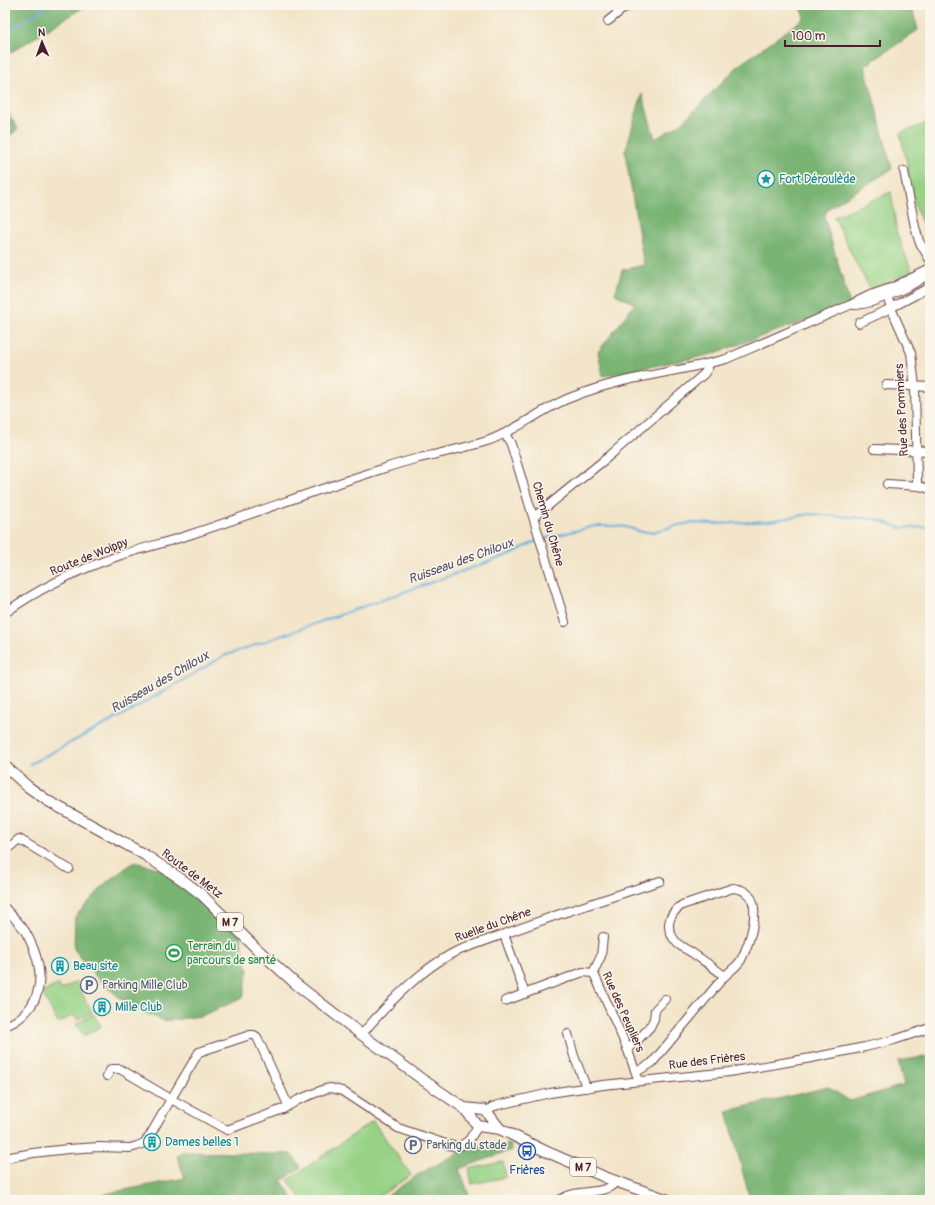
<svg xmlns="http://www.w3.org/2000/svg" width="935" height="1205" viewBox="0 0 935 1205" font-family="Pangolin,sans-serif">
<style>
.green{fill:#97d286;stroke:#707858}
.forest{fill:#79b473;stroke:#626a4f}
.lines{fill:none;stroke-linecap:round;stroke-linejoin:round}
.stream{stroke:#66aedd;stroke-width:2}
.minor-casing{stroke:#633d43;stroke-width:10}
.major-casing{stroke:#633d43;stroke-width:12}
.minor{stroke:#fff;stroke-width:8}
.major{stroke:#fff;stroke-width:10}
.labels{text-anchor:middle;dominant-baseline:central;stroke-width:3;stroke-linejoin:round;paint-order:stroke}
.shield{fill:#fbf7ec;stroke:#7f6065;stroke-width:1}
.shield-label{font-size:11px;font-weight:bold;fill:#4a1f2b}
.culture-label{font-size:12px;fill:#0d838f;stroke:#fbf7ec;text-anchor:start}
.street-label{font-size:12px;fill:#4a1f2b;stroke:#fbf7ec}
.leisure-label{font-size:12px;fill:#27864d;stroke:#fbf7ec;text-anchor:start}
.service-label{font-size:12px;fill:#4e5e75;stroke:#fbf7ec;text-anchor:start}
.transit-label{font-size:12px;fill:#164399;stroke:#fbf7ec}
.water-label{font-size:13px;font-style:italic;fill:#545169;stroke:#fbf7ec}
</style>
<rect width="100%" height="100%" fill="#fbf7ec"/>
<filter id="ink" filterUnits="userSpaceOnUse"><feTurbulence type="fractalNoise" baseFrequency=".025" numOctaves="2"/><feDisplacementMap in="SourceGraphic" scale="8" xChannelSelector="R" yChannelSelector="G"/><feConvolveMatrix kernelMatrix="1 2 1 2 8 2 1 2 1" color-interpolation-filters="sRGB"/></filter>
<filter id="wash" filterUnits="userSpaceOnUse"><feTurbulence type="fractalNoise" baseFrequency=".012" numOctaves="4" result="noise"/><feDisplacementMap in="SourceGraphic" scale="16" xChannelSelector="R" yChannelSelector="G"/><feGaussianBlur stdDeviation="0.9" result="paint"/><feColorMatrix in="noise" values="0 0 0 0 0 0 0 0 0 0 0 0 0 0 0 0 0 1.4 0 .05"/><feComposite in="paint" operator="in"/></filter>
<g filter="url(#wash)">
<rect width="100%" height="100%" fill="#f2e4c8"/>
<g class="green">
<path d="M930,122V244L912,198L906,173L909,171L900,133Z"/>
<path d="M891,192L897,234L912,272L871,290L855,261L834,217Z"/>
<path d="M76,982L92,1012L77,1020L74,1015L58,1023L42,993L58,984L61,990Z"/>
<path d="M93,1014L101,1026L84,1036L76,1024Z"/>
<path d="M373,1121L411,1175L374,1200H302L288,1180Z"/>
<path d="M503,1162L506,1177L472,1184L469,1169Z"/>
</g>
<g class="forest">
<path d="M5,5H87L5,56Z"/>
<path d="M801,5H911L918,30L865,66L892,169L830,207L824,216L850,305L709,355L603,376L598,352L635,304L615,294L622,270L644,265L625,152L642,94L655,139L682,123L738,66L804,18Z"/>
<path d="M5,108L18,129L5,139Z"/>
<path d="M134,862L158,868L196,896L240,935L248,971L243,998L201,1016L164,1021L128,1005L98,979L74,949L75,917L107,882Z"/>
<path d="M930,1056V1200H750L727,1111L828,1087L850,1101L904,1085L898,1061Z"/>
<path d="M507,1144L511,1145V1150L459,1169L471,1200H381L419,1174L466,1149L489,1145L501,1151Z"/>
<path d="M182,1152L291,1154L301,1167L282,1181L294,1200H74L185,1178L177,1156Z"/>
</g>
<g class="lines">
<g class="stream">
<path d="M5,33L49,5"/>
<path d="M542,539L595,526H615L626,527L642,532H653L679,525L691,523L715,524L770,521L810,514L876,519L901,528L930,527"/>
<path d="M30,764L123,715L224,656L511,554L538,540"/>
</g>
</g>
</g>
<g filter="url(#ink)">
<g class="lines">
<g class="minor-casing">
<g id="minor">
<path d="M608,21L624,8L633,5"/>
<path d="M904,171L915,227L919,241L930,260"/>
<path d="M885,290L891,308L911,353L915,387L917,482L919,486"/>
<path d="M854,305C872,305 916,285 929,273"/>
<path d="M859,323L885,311L930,287"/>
<path d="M886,385L930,387"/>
<path d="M505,434L511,444L565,622"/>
<path d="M874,449L930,451"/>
<path d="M887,484L919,486L930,489"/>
<path d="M534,517L608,457L704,374L708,368L707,364"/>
<path d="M5,613C39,588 78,570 118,556C143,548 168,542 192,534C256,513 318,489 382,469C394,465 407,461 419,458C442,453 464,448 487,441C517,431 542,408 572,397C621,377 675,373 726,359L850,305L870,295L891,288L930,269"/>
<path d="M5,851L19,839L69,869"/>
<path d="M5,908C11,915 20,923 25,931C38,954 47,982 31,1006C24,1016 16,1022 5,1026"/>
<path d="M505,937L525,994"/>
<path d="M593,973L601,956L603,937"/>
<path d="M505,1001L583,972L593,973L595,976L627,1048L637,1076"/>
<path d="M568,1034L574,1056L585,1084L586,1088"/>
<path d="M362,1035C370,1023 381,1013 391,1002C411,982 431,964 457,951L557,915L660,881"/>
<path d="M627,1048L634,1044L650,1027L654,1019L655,1010L665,999"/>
<path d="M636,1072L652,1063C675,1035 699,1007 722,979C728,972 737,967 741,960C749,944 764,903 745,892C742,889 737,889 733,888L682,905C667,915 664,930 678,944C682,947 687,950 691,952C702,960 714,967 724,976"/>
<path d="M107,1076L111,1069H120L171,1099L199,1052L250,1035H254L257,1037L288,1105"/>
<path d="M487,1112L492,1107L498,1105L550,1093L603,1085L729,1072L811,1058L865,1047L894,1040L930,1028"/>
<path d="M5,1158L33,1153L68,1149L99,1147L130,1148L137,1146L144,1143L149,1137L171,1099L227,1130L283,1109L298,1100L325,1089L331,1088L342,1091L398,1128L449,1145L458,1147L465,1143L469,1140L478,1126"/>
<path d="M559,1200C564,1197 569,1195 574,1194C586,1191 610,1193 616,1181"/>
</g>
</g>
<g class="major-casing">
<g id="major">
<path d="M5,766L27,786L48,801L145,855L184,881L202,895L256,948L296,984L362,1035L423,1080L464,1108L478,1126L500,1129L545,1151L607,1178L668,1200"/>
<path d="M464,1108L484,1110L487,1112L500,1129"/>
</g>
</g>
<use href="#minor" class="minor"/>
<use href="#major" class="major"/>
</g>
</g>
<defs>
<g id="sight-ring" transform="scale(0.9)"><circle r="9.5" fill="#fbf7ec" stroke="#0f9aa8" stroke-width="1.5"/><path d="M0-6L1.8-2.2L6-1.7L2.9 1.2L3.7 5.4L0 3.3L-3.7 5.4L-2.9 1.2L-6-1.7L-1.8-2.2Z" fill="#0f9aa8"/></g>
<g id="stadium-ring" transform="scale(0.9)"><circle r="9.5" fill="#fbf7ec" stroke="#2e9e5b" stroke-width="1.5"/><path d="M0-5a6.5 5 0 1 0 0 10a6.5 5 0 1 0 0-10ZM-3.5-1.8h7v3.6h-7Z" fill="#2e9e5b"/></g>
<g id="building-ring" transform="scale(0.9)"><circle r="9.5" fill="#fbf7ec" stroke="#0f9aa8" stroke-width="1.5"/><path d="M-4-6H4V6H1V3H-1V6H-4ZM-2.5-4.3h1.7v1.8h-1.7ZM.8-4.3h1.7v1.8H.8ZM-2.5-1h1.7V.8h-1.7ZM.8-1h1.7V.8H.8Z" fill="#0f9aa8"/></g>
<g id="parking-ring" transform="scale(0.9)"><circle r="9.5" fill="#fbf7ec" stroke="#5c6f8a" stroke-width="1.5"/><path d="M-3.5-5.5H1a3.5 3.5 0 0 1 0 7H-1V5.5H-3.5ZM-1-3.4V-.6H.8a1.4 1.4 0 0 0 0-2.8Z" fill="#5c6f8a"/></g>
<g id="bus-ring" transform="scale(0.9)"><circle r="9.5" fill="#fbf7ec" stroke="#1a4fb4" stroke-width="1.5"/><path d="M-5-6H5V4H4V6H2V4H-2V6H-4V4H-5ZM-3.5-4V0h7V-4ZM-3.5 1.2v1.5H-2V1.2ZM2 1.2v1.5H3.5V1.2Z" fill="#1a4fb4"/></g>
</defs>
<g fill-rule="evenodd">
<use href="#sight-ring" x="766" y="179"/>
<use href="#stadium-ring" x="174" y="953"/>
<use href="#building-ring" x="60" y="966"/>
<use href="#parking-ring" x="89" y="985"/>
<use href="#building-ring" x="102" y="1007"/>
<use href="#building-ring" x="152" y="1142"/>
<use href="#parking-ring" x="413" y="1145"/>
<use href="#bus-ring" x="527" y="1151"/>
</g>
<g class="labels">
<g class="shield">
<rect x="217" y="913" width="26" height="18" rx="3"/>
<rect x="570" y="1158" width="26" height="18" rx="3"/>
</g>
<g class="shield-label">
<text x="230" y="922">M 7</text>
<text x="583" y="1167">M 7</text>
</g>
<g class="culture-label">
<text x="779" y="179">Fort Déroulède</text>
<text x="73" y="966">Beau site</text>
<text x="115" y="1007">Mille Club</text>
<text x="165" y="1142">Dames belles 1</text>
</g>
<g class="street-label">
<text transform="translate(902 410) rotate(-93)">Rue des Pommiers</text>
<text transform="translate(548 524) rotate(74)">Chemin du Chêne</text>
<text transform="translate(89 557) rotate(-22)">Route de Woippy</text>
<text transform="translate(192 874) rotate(37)">Route de Metz</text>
<text transform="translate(493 925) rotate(-20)">Ruelle du Chêne</text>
<text transform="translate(623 1012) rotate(66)">Rue des Peupliers</text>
<text transform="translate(707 1061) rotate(-7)">Rue des Frières</text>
</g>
<g class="leisure-label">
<text x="187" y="946">Terrain du<tspan x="187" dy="14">parcours de santé</tspan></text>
</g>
<g class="service-label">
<text x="102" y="985">Parking Mille Club</text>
<text x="426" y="1145">Parking du stade</text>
</g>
<g class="transit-label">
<text x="527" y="1170">Frières</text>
</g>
<g class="water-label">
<text transform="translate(461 561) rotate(-20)">Ruisseau des Chiloux</text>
<text transform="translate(160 682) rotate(-30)">Ruisseau des Chiloux</text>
</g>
</g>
<rect width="935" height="1205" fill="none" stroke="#fbf7ec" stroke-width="20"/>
<g transform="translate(42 42) rotate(358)" stroke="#fbf7ec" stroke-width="3" paint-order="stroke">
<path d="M0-3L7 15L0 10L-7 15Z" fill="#4a1f2b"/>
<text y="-6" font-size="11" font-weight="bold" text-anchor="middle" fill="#4a1f2b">N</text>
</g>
<path d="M785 40v6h95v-6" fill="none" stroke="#4a1f2b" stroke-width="2"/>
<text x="791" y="40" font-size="12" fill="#4a1f2b" stroke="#fbf7ec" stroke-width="3" paint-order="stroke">100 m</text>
</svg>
